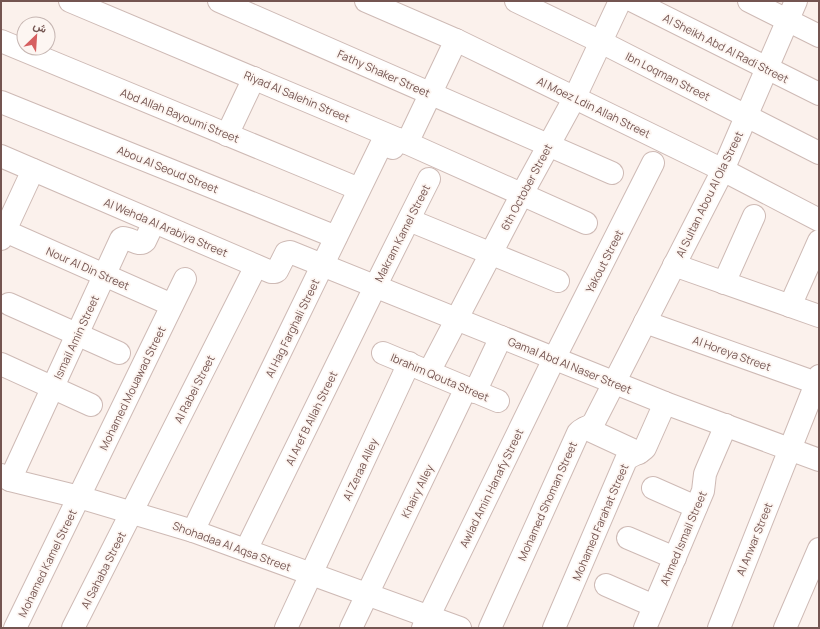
<svg xmlns="http://www.w3.org/2000/svg" width="820" height="629" viewBox="0 0 820 629" font-family="Manrope,Vazirmatn,sans-serif">
<style>
.lines{fill:none;stroke-linecap:round;stroke-linejoin:round}
.minor-casing{stroke:#cebab5;stroke-width:24}
.minor{stroke:#fff;stroke-width:22}
.labels{text-anchor:middle;dominant-baseline:central;stroke-width:3.5;stroke-linejoin:round;paint-order:stroke}
.street-label{font-size:11px;fill:#745551;stroke:#fdf6f2}
</style>
<rect width="100%" height="100%" fill="#fbf1ec"/>
<g class="lines">
<g class="minor-casing">
<g id="minor">
<path d="M70,1L407,143L586,223"/>
<path d="M219,1L612,173"/>
<path d="M366,1L456,40L723,170L819,220"/>
<path d="M516,1L601,42L819,153"/>
<path d="M633,1L819,94"/>
<path d="M749,1L819,36"/>
<path d="M1,41L359,189"/>
<path d="M1,102L336,237"/>
<path d="M227,135L254,78"/>
<path d="M407,143L456,40"/>
<path d="M1,156L271,272H275L277,271L286,253L290,252L665,403L819,460"/>
<path d="M409,220L558,281"/>
<path d="M5,231L172,305"/>
<path d="M1,239L33,170"/>
<path d="M674,265L819,316"/>
<path d="M724,283L754,216"/>
<path d="M9,304L119,353"/>
<path d="M790,306L819,241"/>
<path d="M645,322L819,384"/>
<path d="M383,353L498,401"/>
<path d="M1,364L91,405"/>
<path d="M429,372L522,194L575,97L620,1"/>
<path d="M475,392L501,337"/>
<path d="M585,428L639,453"/>
<path d="M1,475L10,480L79,497L193,531L460,628"/>
<path d="M10,480L121,239L123,238C131,238 139,247 145,241L154,222"/>
<path d="M653,488L696,507"/>
<path d="M193,531L381,145L383,144L393,148L398,139"/>
<path d="M628,538L675,558"/>
<path d="M246,550L375,287L429,179"/>
<path d="M606,585L654,606"/>
<path d="M15,628L185,279"/>
<path d="M73,628L256,266"/>
<path d="M286,628L409,363"/>
<path d="M351,628L466,388"/>
<path d="M423,628L554,359L653,163"/>
<path d="M490,628L578,433C583,427 589,429 594,422L723,170L796,1"/>
<path d="M554,628L626,460C632,454 640,454 645,448L665,403"/>
<path d="M645,628L703,491L705,474L707,469L726,425"/>
<path d="M719,628L819,376"/>
<path d="M785,628L819,549"/>
</g>
</g>
<use href="#minor" class="minor"/>
</g>
<g class="labels">
<g class="street-label">
<text transform="translate(726 48) rotate(27)">Al Sheikh Abd Al Radi Street</text>
<text transform="translate(384 73) rotate(24)">Fathy Shaker Street</text>
<text transform="translate(668 76) rotate(27)">Ibn Loqman Street</text>
<text transform="translate(297 96) rotate(23)">Riyad Al Salehin Street</text>
<text transform="translate(594 107) rotate(26)">Al Moez Ldin Allah Street</text>
<text transform="translate(180 115) rotate(22)">Abd Allah Bayoumi Street</text>
<text transform="translate(168 169) rotate(22)">Abou Al Seoud Street</text>
<text transform="translate(526 187) rotate(-62)">6th October Street</text>
<text transform="translate(709 194) rotate(-64)">Al Sultan Abou Al Ola Street</text>
<text transform="translate(166 227) rotate(23)">Al Wehda Al Arabiya Street</text>
<text transform="translate(402 233) rotate(-63)">Makram Kamel Street</text>
<text transform="translate(604 261) rotate(-63)">Yakout Street</text>
<text transform="translate(88 268) rotate(24)">Nour Al Din Street</text>
<text transform="translate(292 328) rotate(-64)">Al Hag Farghali Street</text>
<text transform="translate(76 337) rotate(-65)">Ismail Amin Street</text>
<text transform="translate(732 353) rotate(20)">Al Horeya Street</text>
<text transform="translate(570 365) rotate(22)">Gamal Abd Al Naser Street</text>
<text transform="translate(440 377) rotate(23)">Ibrahim Qouta Street</text>
<text transform="translate(132 388) rotate(-64)">Mohamed Mouawad Street</text>
<text transform="translate(194 389) rotate(-63)">Al Rabei Street</text>
<text transform="translate(311 418) rotate(-64)">Al Aref B Allah Street</text>
<text transform="translate(360 469) rotate(-65)">Al Zeraa Alley</text>
<text transform="translate(491 488) rotate(-64)">Awlad Amin Hanafy Street</text>
<text transform="translate(417 491) rotate(-64)">Khairy Alley</text>
<text transform="translate(547 501) rotate(-66)">Mohamed Shoman Street</text>
<text transform="translate(600 522) rotate(-67)">Mohamed Farahat Street</text>
<text transform="translate(683 538) rotate(-67)">Ahmed Ismail Street</text>
<text transform="translate(754 539) rotate(-68)">Al Anwar Street</text>
<text transform="translate(232 546) rotate(20)">Shohadaa Al Aqsa Street</text>
<text transform="translate(47 563) rotate(-64)">Mohamed Kamel Street</text>
<text transform="translate(103 570) rotate(-63)">Al Sahaba Street</text>
</g>
</g>
<rect width="820" height="629" fill="none" stroke="#745551" stroke-width="4"/>
<g transform="translate(36 36) rotate(25)"><circle r="19" fill="#fdf6f2" stroke="#c6b6b2"/>
<path d="M0-3L7 15L0 10L-7 15Z" fill="#d65f60"/>
<text y="-6" font-size="11" font-weight="bold" text-anchor="middle" fill="#745551">ش</text>
</g>
</svg>
